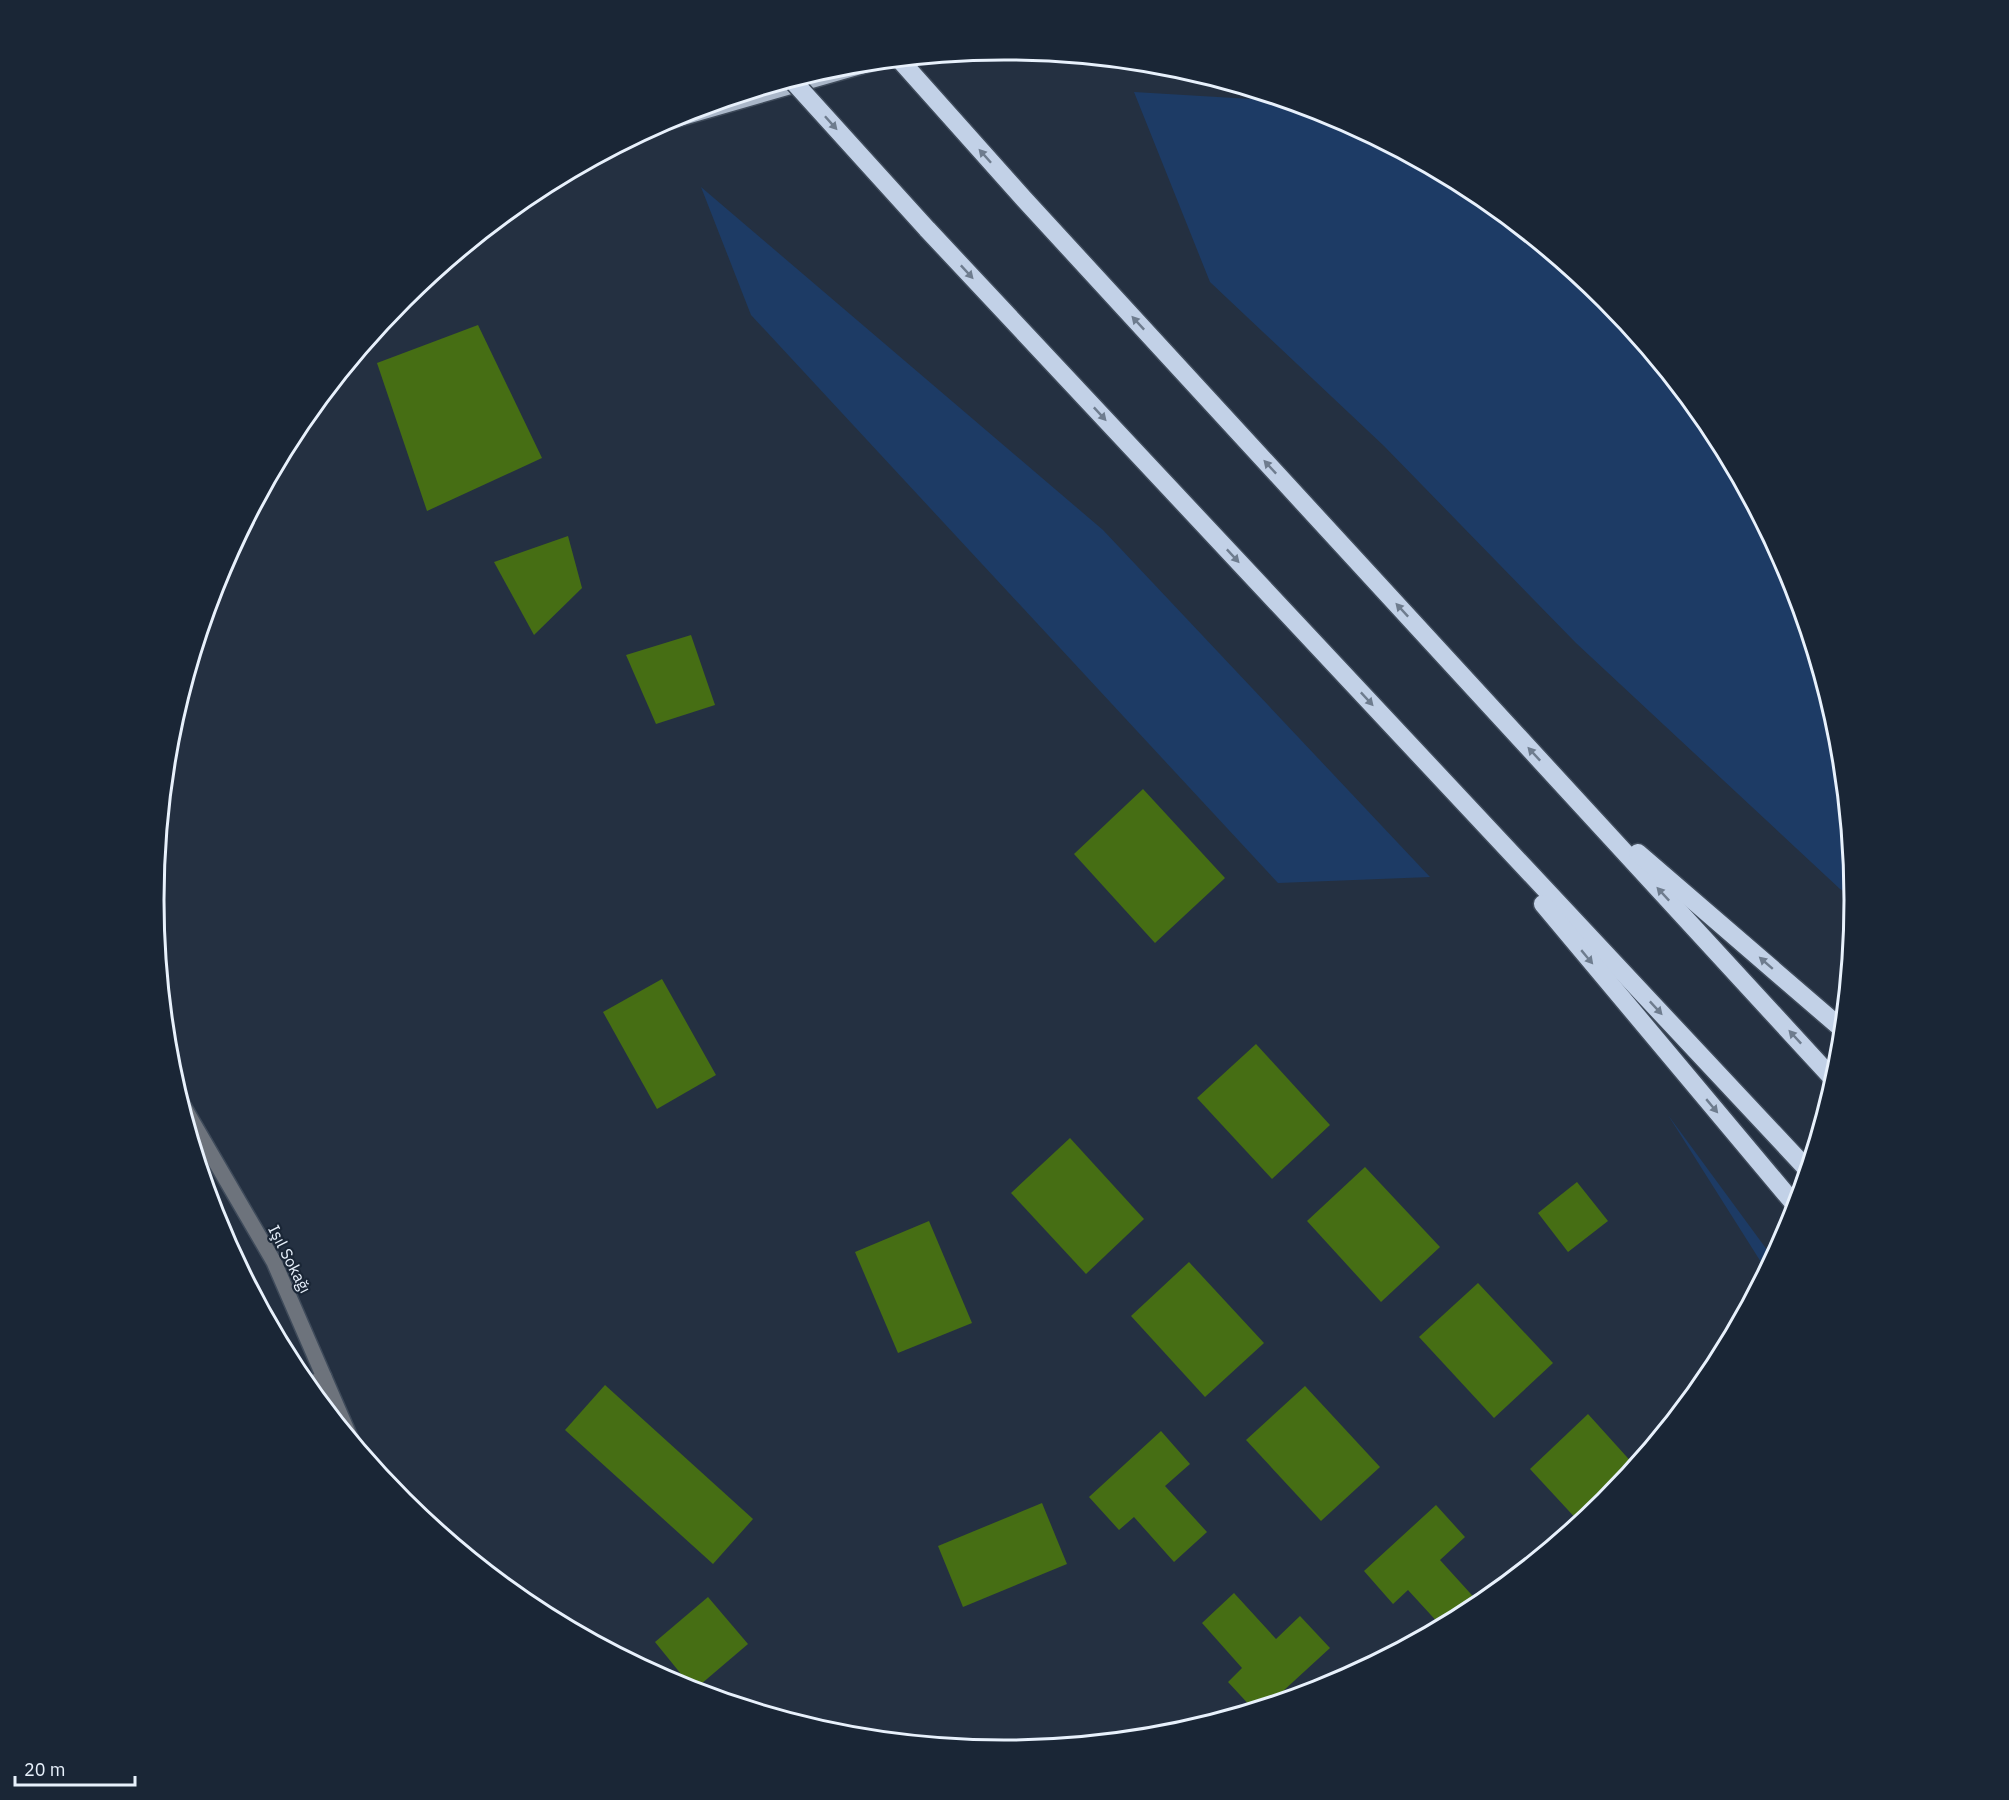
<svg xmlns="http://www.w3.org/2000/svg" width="2009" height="1800" viewBox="0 0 2009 1800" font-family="'IBM Plex Sans',sans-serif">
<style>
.green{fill:#1d3b65}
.building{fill:#466e14}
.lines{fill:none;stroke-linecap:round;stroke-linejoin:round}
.minor-casing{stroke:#3f4b5b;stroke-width:18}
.major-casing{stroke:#3f4b5b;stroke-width:18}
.highway-casing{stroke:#3f4b5b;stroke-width:21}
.minor{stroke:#6d737c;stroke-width:15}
.major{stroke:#aab7c9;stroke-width:15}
.highway{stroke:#c2d1e7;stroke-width:18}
.highway-bridge-casing{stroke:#3f4b5b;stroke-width:21;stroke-linecap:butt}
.highway-bridge{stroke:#c2d1e7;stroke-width:18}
.oneway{fill:#6e7c8e}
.labels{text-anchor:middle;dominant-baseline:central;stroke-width:4.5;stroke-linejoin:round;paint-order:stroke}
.street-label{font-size:16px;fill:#e8f1fc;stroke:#1a2636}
.rim{fill:none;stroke:#e8f1fc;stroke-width:3}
</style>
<rect width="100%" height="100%" fill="#243041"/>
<g class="green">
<path d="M1134,92L1285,101L1330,114L1477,193L1606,299L1712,428L1790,575L1839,734L1855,898L1840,889L1576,643L1384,446L1210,282Z"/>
<path d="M701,187L1103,530L1430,877L1278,883L751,315Z"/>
<path d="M1668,1115L1773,1258L1766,1270Z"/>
</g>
<g class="building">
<path d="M478,325L542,458L427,511L377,363Z"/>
<path d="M568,536L582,588L534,635L494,562Z"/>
<path d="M691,635L715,705L656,724L626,655Z"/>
<path d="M1143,789L1225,878L1155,943L1074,854Z"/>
<path d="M662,979L716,1075L657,1109L603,1012Z"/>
<path d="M1256,1044L1330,1125L1272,1179L1197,1098Z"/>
<path d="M1070,1138L1144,1219L1086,1274L1011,1193Z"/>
<path d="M1365,1167L1440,1247L1381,1302L1307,1221Z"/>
<path d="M1577,1182L1608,1221L1568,1252L1538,1213Z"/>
<path d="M929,1221L972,1323L898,1353L855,1252Z"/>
<path d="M1189,1262L1264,1343L1205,1397L1131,1316Z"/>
<path d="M1478,1283L1553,1363L1494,1418L1419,1337Z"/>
<path d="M605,1385L753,1519L713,1564L565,1430Z"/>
<path d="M1305,1386L1380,1467L1321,1521L1246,1440Z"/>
<path d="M1588,1414L1635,1466L1606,1502L1580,1523L1530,1469Z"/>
<path d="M1161,1431L1190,1464L1165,1486L1207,1532L1174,1562L1134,1517L1119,1530L1089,1497Z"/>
<path d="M1042,1503L1067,1564L963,1607L938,1546Z"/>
<path d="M1436,1505L1465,1537L1440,1560L1480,1604L1441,1626L1408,1590L1393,1604L1364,1571Z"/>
<path d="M1234,1593L1276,1639L1300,1616L1330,1648L1269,1704L1253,1709L1228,1682L1242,1668L1202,1623Z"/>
<path d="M708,1597L748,1644L694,1690L655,1642Z"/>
</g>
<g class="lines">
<g class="minor-casing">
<g id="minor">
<path d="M182,1104L274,1262L350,1437"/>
<path d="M309,1386L324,1377"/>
</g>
</g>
<g class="major-casing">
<path id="major" d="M660,124L876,62"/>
</g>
<g class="highway-casing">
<g id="highway">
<path d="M900,60L1024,199L1834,1080"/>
<path d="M927,229L1807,1169"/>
<path d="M1638,853L1842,1029"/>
<path d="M1543,904L1796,1206"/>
</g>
</g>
<use href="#minor" class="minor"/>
<use href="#major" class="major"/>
<use href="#highway" class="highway"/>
<g class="highway-bridge-casing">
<path id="highway-bridge" d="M792,80L927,229"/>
</g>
<use href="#highway-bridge" class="highway-bridge"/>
</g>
<defs><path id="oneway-solid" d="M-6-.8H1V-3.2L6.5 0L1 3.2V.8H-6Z" transform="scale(1.5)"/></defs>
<g class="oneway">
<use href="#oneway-solid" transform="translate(831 123) rotate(48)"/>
<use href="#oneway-solid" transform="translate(985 156) rotate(-132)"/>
<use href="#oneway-solid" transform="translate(967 272) rotate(47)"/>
<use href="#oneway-solid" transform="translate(1138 323) rotate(-133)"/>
<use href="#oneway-solid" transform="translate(1100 414) rotate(47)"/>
<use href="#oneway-solid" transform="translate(1270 467) rotate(-133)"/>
<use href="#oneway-solid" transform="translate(1233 556) rotate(47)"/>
<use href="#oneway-solid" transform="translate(1402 610) rotate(-133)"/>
<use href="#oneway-solid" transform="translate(1367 699) rotate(47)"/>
<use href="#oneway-solid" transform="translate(1534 754) rotate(-133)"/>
<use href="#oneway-solid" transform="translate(1663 894) rotate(-133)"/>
<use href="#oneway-solid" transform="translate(1587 957) rotate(50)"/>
<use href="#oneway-solid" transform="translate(1766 963) rotate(-139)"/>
<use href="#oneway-solid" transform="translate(1656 1008) rotate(47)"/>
<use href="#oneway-solid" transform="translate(1795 1037) rotate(-133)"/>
<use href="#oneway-solid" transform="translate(1712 1106) rotate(50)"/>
</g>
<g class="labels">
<g class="street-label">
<text transform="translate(290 1259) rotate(63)">Işıl Sokağı</text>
</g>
</g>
<path d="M0 0H2009V1800H0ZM164 900a840 840 0 1 1 1680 0a840 840 0 1 1-1680 0Z" fill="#1a2636" fill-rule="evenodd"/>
<path class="rim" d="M164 900a840 840 0 1 1 1680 0a840 840 0 1 1-1680 0Z"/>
<path d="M15 1776v9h120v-9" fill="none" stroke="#e8f1fc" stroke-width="3"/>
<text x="24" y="1776" font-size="18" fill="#e8f1fc" stroke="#1a2636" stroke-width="4.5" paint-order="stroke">20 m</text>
</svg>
